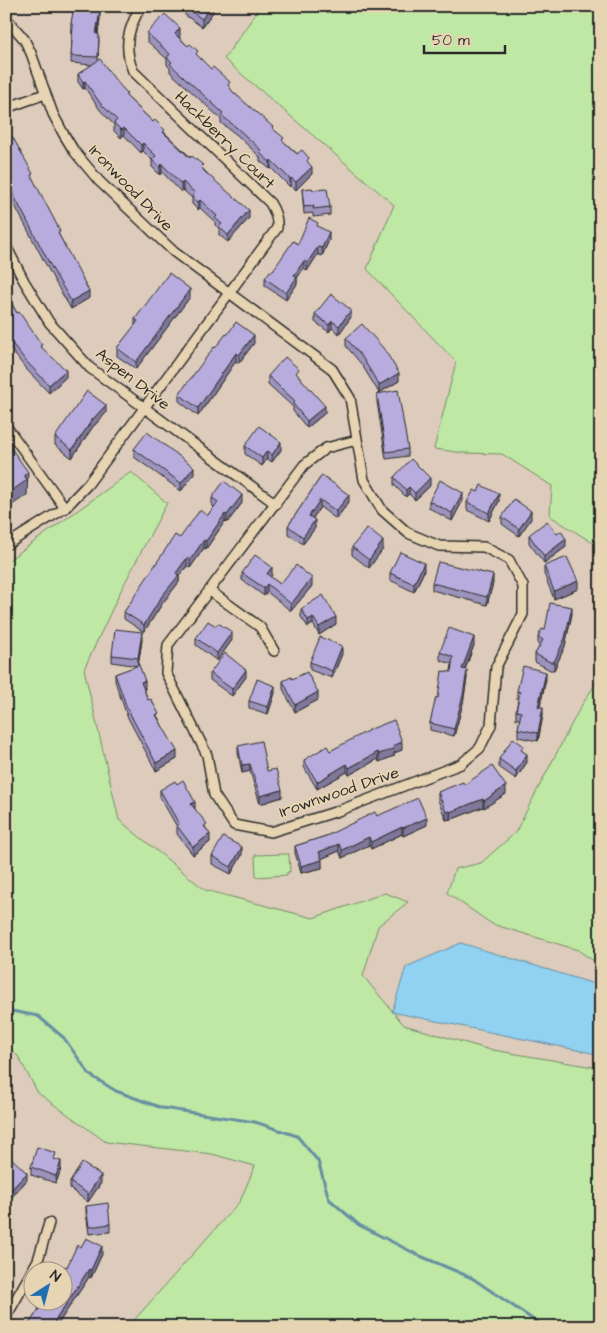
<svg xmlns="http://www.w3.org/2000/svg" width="607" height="1333" viewBox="0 0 607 1333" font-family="'Architects Daughter',sans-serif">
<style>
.green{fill:#bee8a4;stroke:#748a68}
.water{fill:#91d1f2;stroke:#688fa2}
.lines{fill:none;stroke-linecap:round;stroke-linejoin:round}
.stream{stroke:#688fa2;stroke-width:3}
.street-casing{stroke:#2b2b2b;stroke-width:12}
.street{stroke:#e7d4b2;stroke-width:9}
.wall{fill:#9d94be;stroke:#2b2b2b}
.shaded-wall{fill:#80789b;stroke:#2b2b2b}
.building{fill:#b7acdd;stroke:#2b2b2b}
.labels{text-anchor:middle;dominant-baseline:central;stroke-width:4;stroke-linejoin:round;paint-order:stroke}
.street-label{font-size:16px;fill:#2b2b2b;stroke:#e7d4b2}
</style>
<rect width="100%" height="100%" fill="#dcb"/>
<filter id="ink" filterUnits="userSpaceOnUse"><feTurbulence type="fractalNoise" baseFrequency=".02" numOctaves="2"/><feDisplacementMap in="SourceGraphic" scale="10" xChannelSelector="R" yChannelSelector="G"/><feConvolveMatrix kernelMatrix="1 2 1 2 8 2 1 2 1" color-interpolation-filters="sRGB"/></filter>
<g filter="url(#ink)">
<g class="green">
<path d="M261,6H601V548L550,516L552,486L502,454L464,453L434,449L456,362L367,269L394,205L224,59Z"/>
<path d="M131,472L167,503L122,588L84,669L119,820L205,890L313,918L385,893L408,902L378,926L363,976L404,1025L487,1049L599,1068L601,1066V1327H128L240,1201L255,1166L212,1154L106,1142L38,1093L18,1056L6,1045V562Z"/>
<path d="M601,675V966L578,950L492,924L447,893L455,869L481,863L515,833L580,708Z"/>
<path d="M289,854L290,872H287V875L256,877L255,855Z"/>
</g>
<path class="water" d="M461,943L601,986V1055L392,1012L406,967Z"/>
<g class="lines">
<path class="stream" d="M6,1010L38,1016L64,1038L90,1075L116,1091L162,1108L255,1122L297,1136L318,1161L329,1199L359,1225L418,1255L472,1278L544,1327"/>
<g class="street-casing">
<g id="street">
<path d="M6,18L24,39L31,53L53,114L63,133L74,151L99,181L174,252L332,369L350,398L364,480L382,510L408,533L439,546L484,547L509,560L523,586V614L496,667L491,725L480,748L461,764L338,811L271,832L234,825L214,795L207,755L166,673L168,645L304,465L326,448L357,440"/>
<path d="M6,108L45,94"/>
<path d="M6,246L24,281L49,322L90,368L276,504"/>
<path d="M6,426L65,508"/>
<path d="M6,545L65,508L88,484L277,228C278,218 275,211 270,203L133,71C123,46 128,29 141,6"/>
<path d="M210,591L260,627L274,651"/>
<path d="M6,1317L38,1260L49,1223"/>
</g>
</g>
<use href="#street" class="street"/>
</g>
<g class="wall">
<path d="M213,6V12L202,27L185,15V7Z"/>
<path d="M94,10L100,19L98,34L99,41L98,60L127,97L203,169L249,218L228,242L219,235V228L215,225V222L200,208L198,210L192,204V198L183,190L181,192L162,172L160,175L152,167V160L143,151L141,153L124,135L121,138L114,131V125L100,110L85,88L83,89L78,82V74L92,65L71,63L72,32H71V24L75,11Z"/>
<path d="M147,33L180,36L179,37L233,92L273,129L284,142L309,164L312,174L296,190L291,185L290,187L271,168L270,169L260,161V157L237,135L221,123V119L170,72V68L167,65V59L147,41Z"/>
<path d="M6,125L33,180L89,298L71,309L54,280L12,200V197L6,185Z"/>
<path d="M302,189L313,190L330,207V215L313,217V213L304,214Z"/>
<path d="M318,227L329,240L322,256L318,254L307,271L304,268L297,278V284L286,300L265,286V278L298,244Z"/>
<path d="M6,290L7,295L17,313L42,348L66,377L49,393L26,369L6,343Z"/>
<path d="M190,297L136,369L117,356V348L135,326V319Z"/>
<path d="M315,314L351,317L339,334L332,328L329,332L315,322Z"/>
<path d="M227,335L254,343L239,363L236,361L198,416L179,401V394L215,348Z"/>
<path d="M346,338L399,381L379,393L362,365L346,346Z"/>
<path d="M268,376H299L325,413L307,428L293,411V407L268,384Z"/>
<path d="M377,394L408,449V456L386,459L377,402Z"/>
<path d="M106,413L92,428L72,458L55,445V437Z"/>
<path d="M245,446L281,450L272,462L267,459L262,466L245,454Z"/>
<path d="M134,449L194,474L181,491L134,457Z"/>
<path d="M322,475L349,502L336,519L320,507L313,518L315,528L303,544L288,534V526Z"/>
<path d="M394,477L430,486L415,500L409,494L406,497L394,485Z"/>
<path d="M212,498L242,503L227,523L225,521L206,549L204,548L190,568L187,566L179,576V582L162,604L144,632L124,619V612L180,538L207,516L214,507L212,505Z"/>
<path d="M463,500L452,521L429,508V501Z"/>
<path d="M499,501L489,521L467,510V502Z"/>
<path d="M502,517L531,519L519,536L502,524Z"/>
<path d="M557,534L566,547L544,563L529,543V535Z"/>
<path d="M352,547L383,549L369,568L352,555Z"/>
<path d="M544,566L578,589L554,599L544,574Z"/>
<path d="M424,571L414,592L390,580V573Z"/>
<path d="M242,573L272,575L270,577L280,584L312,586L291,611L267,592L264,596L242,580Z"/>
<path d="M432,583H493L487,605L432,590Z"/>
<path d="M301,609L336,624L319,635L313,624L308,627L301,617Z"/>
<path d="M572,614L565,646L554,670H550L535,662V654L540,646L538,645V637L545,630Z"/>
<path d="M196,638L232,640L217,661L196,645Z"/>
<path d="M142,640L138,666L145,689H144L148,700L159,719L177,759L156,771L127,716L115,681V674L138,666L112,662V655Z"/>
<path d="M474,645L465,670L467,678L463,703L454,736L430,730V723L438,698L451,672L452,664L440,660V652Z"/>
<path d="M342,654L332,678L310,670V662Z"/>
<path d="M210,673L246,677L232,696L210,680Z"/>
<path d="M292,679L318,700L295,712L283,689V681Z"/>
<path d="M546,679L540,707L543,715L538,741L518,737V729L520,719H516V711L518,699H517V691Z"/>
<path d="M275,693L268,714L249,708V701Z"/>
<path d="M238,746L282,797L260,804L250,771L242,773L238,753Z"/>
<path d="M402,750L394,753V756L379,762L378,759L349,775L347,772L317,789L304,767V760L330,751Z"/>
<path d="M524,752L527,762L516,779L499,767V759Z"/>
<path d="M464,785L506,794L484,808L483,807L450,820V819L446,820L438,800V792Z"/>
<path d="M160,790L195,809L207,830L210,842L193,855L177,834V827L160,797Z"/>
<path d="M377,816L427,825L403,836L402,834L371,849L369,845L342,858L339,851L321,859L322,868L301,873L295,853V846L326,836Z"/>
<path d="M242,855L231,874L212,864V856Z"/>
<path d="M6,1156L27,1180L9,1200L6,1197Z"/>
<path d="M56,1160L61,1169L56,1183L31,1175V1167Z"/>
<path d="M70,1182L101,1183L88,1202L70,1189Z"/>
<path d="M86,1206L110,1224V1232L89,1234L86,1213Z"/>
<path d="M81,1247L102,1254L91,1278L89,1277L56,1327H27L39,1309L38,1308V1300H62L67,1267Z"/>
</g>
<g class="shaded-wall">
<path d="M211,6H213V12L202,27V19Z"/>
<path d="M100,11V19L96,41V34Z"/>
<path d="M180,28V36L175,42V34Z"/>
<path d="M85,81V88L83,89V82Z"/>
<path d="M124,128V135L121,138V130Z"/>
<path d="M143,143V151L141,153V145Z"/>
<path d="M271,160V168L270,169V162Z"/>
<path d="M162,164V172L160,175V167Z"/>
<path d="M312,167V174L296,190V182Z"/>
<path d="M291,178V185L290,187V179Z"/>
<path d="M183,182V190L181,192V184Z"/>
<path d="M200,200V208L198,210V202Z"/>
<path d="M249,210V218L228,242V235Z"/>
<path d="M329,232V240L322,256V248Z"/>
<path d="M318,247V254L307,271V263Z"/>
<path d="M304,261V268L297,278V284L286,300V293L294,275Z"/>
<path d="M190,289V297L136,369V362Z"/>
<path d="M89,291V298L71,309V301Z"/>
<path d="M351,310V317L339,334V326Z"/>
<path d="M332,321V328L329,332V325Z"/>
<path d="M254,335V343L239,363V355Z"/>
<path d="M236,353V361L198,416V408Z"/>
<path d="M66,370V377L49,393V385Z"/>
<path d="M399,373V381L379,393V385Z"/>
<path d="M106,405V413L92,428L72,458V450L92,420Z"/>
<path d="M325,406V413L307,428V421Z"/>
<path d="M281,442V450L272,462V455Z"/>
<path d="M267,451V459L262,466V458Z"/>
<path d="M194,467V474L181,491V483Z"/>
<path d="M28,472L27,495L6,509V495L24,475Z"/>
<path d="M430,478V486L415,500V493Z"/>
<path d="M409,487V494L406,497V490Z"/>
<path d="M463,493V500L452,521V513Z"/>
<path d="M499,494V501L489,521V513Z"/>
<path d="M242,495V503L227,523V515Z"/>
<path d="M349,495V502L336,519V511Z"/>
<path d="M320,500V507L309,524V516Z"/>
<path d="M531,511V519L519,536V529Z"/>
<path d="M225,514V521L206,549V541Z"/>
<path d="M315,520V528L303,544V537Z"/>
<path d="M566,539V547L544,563V556Z"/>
<path d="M204,540V548L190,568V560Z"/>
<path d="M383,541V549L369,568V560Z"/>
<path d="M187,558V566L179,576V582L162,604L144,632V625L176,573Z"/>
<path d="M424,563V571L414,592V584Z"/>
<path d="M272,567V575L267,582V574Z"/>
<path d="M493,575V583L487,605V597Z"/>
<path d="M312,578V586L291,611V604Z"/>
<path d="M578,581V589L554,599V591Z"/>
<path d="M267,584V592L264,596V588Z"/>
<path d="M572,607V614L565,646L554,670V662Z"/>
<path d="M313,617V624L308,627V620Z"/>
<path d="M336,617V624L319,635V627Z"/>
<path d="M142,632V640L138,666V658Z"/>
<path d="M232,632V640L217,661V653Z"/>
<path d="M474,637V645L462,677V669Z"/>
<path d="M342,646V654L332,678V671Z"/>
<path d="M246,670V677L232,696V689Z"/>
<path d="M467,670V678L463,703L454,736V729Z"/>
<path d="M546,672V679L538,714V707Z"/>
<path d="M145,681V689L141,690V682Z"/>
<path d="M275,686V693L268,714V707Z"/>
<path d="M318,692V700L295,712V705Z"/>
<path d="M543,707V715L538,741V733Z"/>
<path d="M402,742V750L394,753V756L379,762V754L393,746Z"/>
<path d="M177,751V759L156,771V763Z"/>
<path d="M378,752V759L349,775V768Z"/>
<path d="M527,754V762L516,779V771Z"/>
<path d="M250,764V771L242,773V765Z"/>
<path d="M347,764V772L317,789V782Z"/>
<path d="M506,786V794L484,808V801Z"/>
<path d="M282,790V797L260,804V796Z"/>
<path d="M483,799V807L450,820V812Z"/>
<path d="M195,802V809L191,804Z"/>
<path d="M450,811V819L446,820V812Z"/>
<path d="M427,818V825L403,836V828Z"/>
<path d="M402,827V834L371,849V842Z"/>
<path d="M210,834V842L193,855V847Z"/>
<path d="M369,837V845L342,858V850Z"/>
<path d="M339,844V851L319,860V852Z"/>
<path d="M242,847V855L231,874V867Z"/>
<path d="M322,860V868L301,873V866Z"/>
<path d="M61,1161V1169L56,1183V1176Z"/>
<path d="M27,1173V1180L9,1200V1192Z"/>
<path d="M101,1175V1183L88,1202V1194Z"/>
<path d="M10,1242V1249L6,1256V1248Z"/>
<path d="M102,1246V1254L91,1278V1270Z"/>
<path d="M89,1269V1277L56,1327H51Z"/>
</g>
<g class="building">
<path d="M76,6H94L93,10L100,11L96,34H99L98,57L71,56L73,25L71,24L73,11H75Z"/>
<path d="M185,6H211L202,19L185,7Z"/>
<path d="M165,14L180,28L175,34L188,46L190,44L198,51L196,54L211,69L213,67L230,82L228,85L233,92L273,127L272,128L284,138L282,140L297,154L302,150L309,158L307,161L312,167L296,182L291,178L290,179L271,160L270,162L260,153L262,151L237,128L221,115L223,113L170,64L172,62L167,58L170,54L147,33Z"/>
<path d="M100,59L116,81L127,93L125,95L153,122L155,120L165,130L163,132L190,158L192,156L203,165L201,167L205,172L249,210L228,235L219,227L222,224L215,218L217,216L200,200L198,202L192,197L195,193L183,182L181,184L162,164L160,167L152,160L156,156L143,143L141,145L124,128L121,130L114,123L117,120L100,103L85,81L83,82L78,74Z"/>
<path d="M6,125L33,174L31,175L58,227L60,232L58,233L89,291L71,301L54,272L12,192H14L6,177Z"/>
<path d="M312,188L313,190L327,189L330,207L313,209L314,206L304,207L302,189Z"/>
<path d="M309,218L318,223L317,226L329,232L322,248L318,247L307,263L304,261L294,275L297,277L286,293L265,278L270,271L272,272L293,241L298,244Z"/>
<path d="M169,273L190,289L136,362L117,348L138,321L135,319Z"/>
<path d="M6,294L17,313L19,312L42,345L40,346L66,370L49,385L26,361L6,336Z"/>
<path d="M331,294L351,310L339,326L332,321L329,325L315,314Z"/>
<path d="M236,322L254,335L239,355L236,353L198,408L179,394L214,347L215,348L226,334L227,335Z"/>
<path d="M362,324L384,349L399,373L379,385L362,357L346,338Z"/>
<path d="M285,357L299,369L296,373L325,406L307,421L293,404L295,401L268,376Z"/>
<path d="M398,390L408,449L386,452L377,394Z"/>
<path d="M87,391L106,405L92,420L72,450L55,437Z"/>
<path d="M259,426L281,442L272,455L267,451L262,458L245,446Z"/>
<path d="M147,432L194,467L181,483L134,449Z"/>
<path d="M6,441L28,472L24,475L27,480L6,495Z"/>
<path d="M411,459L430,478L415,493L409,487L406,490L394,477Z"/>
<path d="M322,475L349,495L336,511L320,500L309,516L315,520L303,537L288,526Z"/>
<path d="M440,480L463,493L452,513L429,501Z"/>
<path d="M224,481L242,495L227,515L225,514L206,541L204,540L190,560L187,558L176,573L179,575L162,596L144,625L124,612L175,535L180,538L200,510L207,516L218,502L212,498Z"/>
<path d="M481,485L499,494L489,513L467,502L474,490L478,492Z"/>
<path d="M514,499L531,511L519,529L502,517Z"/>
<path d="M547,521L557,534L561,531L566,539L544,556L529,535Z"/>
<path d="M367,528L383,541L369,560L352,547Z"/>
<path d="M400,552L424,563L414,584L390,573Z"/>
<path d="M255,555L272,567L267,574L280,584L296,565L312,578L291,604L267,584L264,588L242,573Z"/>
<path d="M567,557L578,581L554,591L544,566Z"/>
<path d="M438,562L493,575L487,597L432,583Z"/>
<path d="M323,595L336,617L319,627L313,617L308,620L301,609Z"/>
<path d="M550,603L572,607L565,638L554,662H550L535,654L543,640L538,637L542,629L545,630Z"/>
<path d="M208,621L216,626L218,623L232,632L217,653L196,638Z"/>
<path d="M449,628L474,637L462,669L467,670L463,695L454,729L430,723L436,697L438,698L442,671L451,672L453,657L440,652Z"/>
<path d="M115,629L142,632L138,658L112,655Z"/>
<path d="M320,637L342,646L332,671L310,662Z"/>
<path d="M225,653L246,670L232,689L210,673Z"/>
<path d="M139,665L145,681L141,682L148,700L151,699L159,714L156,715L177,751L156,763L127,708L115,674Z"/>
<path d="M523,666L546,672L538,707H543L538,733L518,729L521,712L516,711L520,692L517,691Z"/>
<path d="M307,672L318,692L295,705L283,681L291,677L292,679Z"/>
<path d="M257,679L275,686L268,707L249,701Z"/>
<path d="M394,720L402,742L393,746L394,749L379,754L378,752L349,768L347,764L317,782L304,760L327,746L330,751L371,729Z"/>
<path d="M513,738L524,746L521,750L527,754L516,771L499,759Z"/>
<path d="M261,741L267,771L276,769L282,790L260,796L250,764L242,765L238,746Z"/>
<path d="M492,766L506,786L484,801L483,799L450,812V811L446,812L438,792L463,782L464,785Z"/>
<path d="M183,780L195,802L191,804L207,824L204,826L210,834L193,847L177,826L179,824L160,790L175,781L177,784Z"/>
<path d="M418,798L427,818L403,828L402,827L371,842L369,837L342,850L339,844L319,852L322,860L301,866L295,846L326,836L375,812L377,816Z"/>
<path d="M223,837L242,847L231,867L212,856Z"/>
<path d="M37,1147L56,1153L54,1159L61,1161L56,1176L31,1167Z"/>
<path d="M8,1155L27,1173L9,1192L6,1189V1156Z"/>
<path d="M82,1163L101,1175L88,1194L70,1182Z"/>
<path d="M108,1203L110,1224L89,1227L86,1206Z"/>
<path d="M86,1238L102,1246L91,1270L89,1269L51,1327H27L43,1303L39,1300H62V1270H61L64,1266L67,1267L77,1245L81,1247Z"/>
<path d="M6,1240L10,1242L6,1248Z"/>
</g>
</g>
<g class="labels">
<g class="street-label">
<text transform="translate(225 140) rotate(44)">Hackberry Court</text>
<text transform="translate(131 188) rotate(46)">Ironwood Drive</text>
<text transform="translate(133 379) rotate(38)">Aspen Drive</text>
<text transform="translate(339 792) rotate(-19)">Irownwood Drive</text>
</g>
</g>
<rect width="607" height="1333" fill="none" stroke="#e7d4b2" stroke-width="25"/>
<rect x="12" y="12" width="582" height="1308" fill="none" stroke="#2b2b2b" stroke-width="2" filter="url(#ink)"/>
<g transform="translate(48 1286) rotate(36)"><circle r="24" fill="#e7d4b2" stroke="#9c907c"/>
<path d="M0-4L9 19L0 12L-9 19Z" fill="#1f6fb2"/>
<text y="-8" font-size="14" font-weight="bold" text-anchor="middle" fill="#2b2b2b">N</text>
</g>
<path d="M424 45v8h81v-8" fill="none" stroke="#2b2b2b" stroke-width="2.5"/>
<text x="432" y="45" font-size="15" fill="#2b2b2b" stroke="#e7d4b2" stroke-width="4" paint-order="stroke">50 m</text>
</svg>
